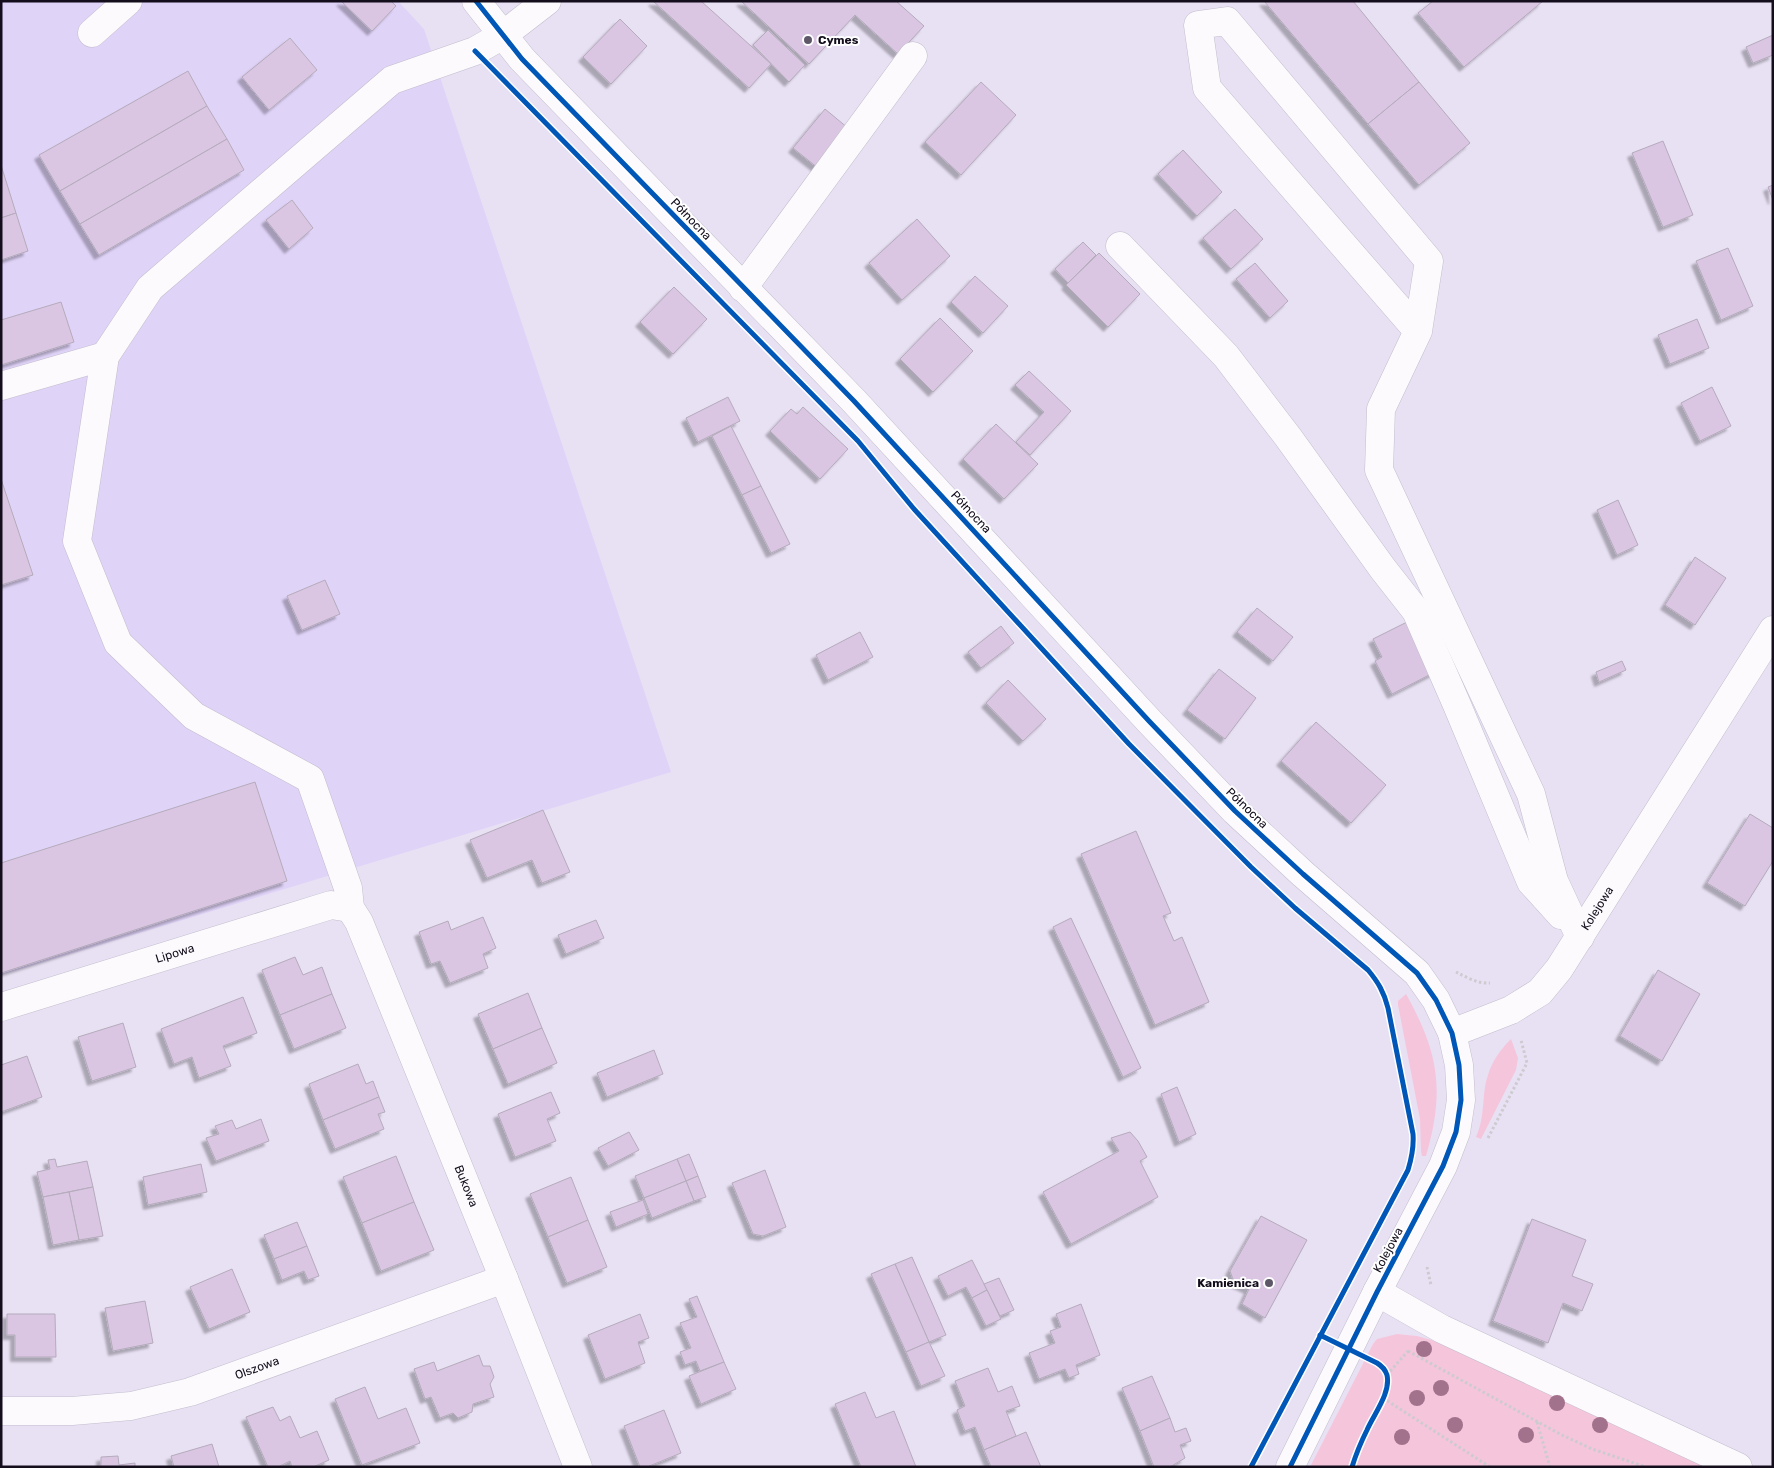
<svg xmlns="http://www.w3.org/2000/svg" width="1774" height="1468" viewBox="0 0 1774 1468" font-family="Rubik,sans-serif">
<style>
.built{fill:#e0d3f8}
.green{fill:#f5c6db}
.building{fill:#dac6e2;stroke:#b4abbb;filter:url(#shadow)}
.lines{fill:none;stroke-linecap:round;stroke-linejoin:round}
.minor-casing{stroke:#c2bdcd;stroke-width:29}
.path{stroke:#cdcad0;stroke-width:3;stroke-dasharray:2.5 2.5;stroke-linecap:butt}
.minor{stroke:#fcfafd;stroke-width:28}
.cycleway-casing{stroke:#fff;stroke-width:8}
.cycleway{stroke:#0057b8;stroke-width:5}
.tree{fill:#a2718c}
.poi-dot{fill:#5e5768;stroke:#fff;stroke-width:2}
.labels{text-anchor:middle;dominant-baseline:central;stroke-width:4;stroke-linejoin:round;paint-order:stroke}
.poi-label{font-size:12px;font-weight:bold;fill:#130d1c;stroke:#fff;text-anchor:start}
.street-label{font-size:12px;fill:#130d1c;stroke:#fff}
</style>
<defs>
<filter id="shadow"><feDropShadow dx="-4.5" dy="4.5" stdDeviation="1" flood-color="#0004"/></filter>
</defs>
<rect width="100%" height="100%" fill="#e8e1f4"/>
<path class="built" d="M1,1H398L424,29L671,772L1,975Z"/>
<g class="green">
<path d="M1406,994C1439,1053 1445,1090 1426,1156H1422L1421,1152L1420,1119L1398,1005V1001Z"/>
<path d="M1511,1039L1518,1058L1516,1070L1481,1139L1476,1137C1486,1115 1481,1095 1488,1075C1492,1061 1501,1049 1511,1039Z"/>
<path d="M1397,1334L1417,1336L1435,1341L1708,1467H1310L1373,1344L1377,1339Z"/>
</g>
<g class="building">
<path d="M341,1H391L396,6L372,31Z"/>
<path d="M653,1H701L771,64L749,88Z"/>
<path d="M741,1H896L924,26L898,54L855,15L809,64Z"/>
<path d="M1264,1H1353L1419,82L1368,124Z"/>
<path d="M1433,1H1543L1464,67L1418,13Z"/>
<path d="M620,19L647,46L611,84L583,57Z"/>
<path d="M768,30L805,65L789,82L753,45Z"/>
<path d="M1773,35V55L1753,63L1746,47Z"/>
<path d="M290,38L317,70L269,110L242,77Z"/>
<path d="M188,71L207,106L60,191L39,155Z"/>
<path d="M981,82L1016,115L961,175L925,142Z"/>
<path d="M1419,82L1470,143L1419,185L1368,124Z"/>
<path d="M207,106L227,139L80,224L60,191Z"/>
<path d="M825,109L854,133L823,172L793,148Z"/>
<path d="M227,139L244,170L99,255L80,224Z"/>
<path d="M1663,141L1693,215L1663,227L1632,153Z"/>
<path d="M1183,150L1222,192L1197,216L1158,174Z"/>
<path d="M1,165L16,213L1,218Z"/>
<path d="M1773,185V200L1768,187Z"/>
<path d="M292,200L313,228L289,249L266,220Z"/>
<path d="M1235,209L1263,239L1231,269L1203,238Z"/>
<path d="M16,213L28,251L1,260V218Z"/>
<path d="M917,219L950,256L902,300L869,263Z"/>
<path d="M1083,242L1096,255L1068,283L1055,269Z"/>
<path d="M1728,248L1753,306L1721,320L1696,261Z"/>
<path d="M1099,253L1140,294L1108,327L1066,285Z"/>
<path d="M1255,263L1288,301L1270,318L1236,279Z"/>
<path d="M975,276L1008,306L983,333L951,302Z"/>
<path d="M674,287L707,319L673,354L640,322Z"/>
<path d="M61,302L74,342L1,365V320Z"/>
<path d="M940,318L973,351L933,392L900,359Z"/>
<path d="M1697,319L1709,348L1670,364L1658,335Z"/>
<path d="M1029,371L1071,411L1030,455L1016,442L1044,412L1015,385Z"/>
<path d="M1712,387L1731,426L1700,441L1681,403Z"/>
<path d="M728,397L740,421L698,442L686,418Z"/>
<path d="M803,407L848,449L820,479L770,431L791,409L797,414Z"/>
<path d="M996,424L1038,464L1004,499L963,459Z"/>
<path d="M731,426L761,486L742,495L712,436Z"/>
<path d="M1,479L33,575L1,585Z"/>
<path d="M761,486L790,544L771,553L742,495Z"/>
<path d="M1618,500L1638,545L1617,555L1597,510Z"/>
<path d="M1695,557L1726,578L1695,625L1665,605Z"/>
<path d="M325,580L340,614L302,630L287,596Z"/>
<path d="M1257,608L1293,637L1273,661L1237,632Z"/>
<path d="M1409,621L1435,672L1392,694L1375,661L1382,657L1373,639Z"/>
<path d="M1001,626L1014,643L981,668L968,652Z"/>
<path d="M860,632L873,657L828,680L816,655Z"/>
<path d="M1622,661L1626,670L1599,682L1596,672Z"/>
<path d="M1219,669L1256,698L1225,739L1187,710Z"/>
<path d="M1008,680L1046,719L1023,741L986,703Z"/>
<path d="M1316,722L1386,785L1351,823L1281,761Z"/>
<path d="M255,782L287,881L1,973V863Z"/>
<path d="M543,810L570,872L542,883L532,860L487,878L470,840Z"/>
<path d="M1750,814L1773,828V861L1745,906L1707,883Z"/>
<path d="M1136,831L1171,913L1163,916L1174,941L1182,937L1209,1002L1155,1025L1081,854Z"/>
<path d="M483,917L496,948L483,954L488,968L450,983L440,961L431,964L419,932L448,921L451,930Z"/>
<path d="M1071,918L1141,1068L1123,1077L1053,927Z"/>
<path d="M596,920L604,938L566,954L558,935Z"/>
<path d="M295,957L303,975L322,967L332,994L280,1015L262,970Z"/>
<path d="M1658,970L1700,994L1662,1061L1620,1036Z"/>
<path d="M528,993L542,1028L493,1049L478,1014Z"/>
<path d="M332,994L346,1028L294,1049L280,1015Z"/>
<path d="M243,997L257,1033L223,1046L231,1066L199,1078L192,1057L174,1064L161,1029Z"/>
<path d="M123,1023L136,1067L92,1081L78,1037Z"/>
<path d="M542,1028L557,1063L508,1084L493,1049Z"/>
<path d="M654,1050L663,1074L607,1097L597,1073Z"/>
<path d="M27,1056L42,1097L1,1112V1065Z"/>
<path d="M358,1064L366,1084L373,1081L379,1097L323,1120L309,1084Z"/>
<path d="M1177,1087L1196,1134L1179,1142L1161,1094Z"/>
<path d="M551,1092L560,1113L547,1119L556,1141L515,1157L498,1114Z"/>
<path d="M379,1097L385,1112L378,1114L384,1129L335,1149L323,1120Z"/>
<path d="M261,1119L269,1141L216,1161L206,1138L219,1134L215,1126L232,1120L236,1129Z"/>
<path d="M629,1132L639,1150L608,1166L598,1148Z"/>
<path d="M1130,1132L1138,1141L1147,1157L1140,1161L1158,1197L1071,1244L1043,1192L1119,1151L1111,1138Z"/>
<path d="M689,1154L698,1176L686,1181L677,1159Z"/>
<path d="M396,1156L414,1202L362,1223L343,1177Z"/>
<path d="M55,1159L57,1167L87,1161L93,1187L43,1197L37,1172L50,1169L48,1160Z"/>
<path d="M677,1159L686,1181L644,1198L635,1176Z"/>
<path d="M201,1164L207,1192L148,1205L143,1177Z"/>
<path d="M765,1170L786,1227L763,1236L753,1234L732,1183Z"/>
<path d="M698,1176L706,1197L694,1201L686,1181Z"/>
<path d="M571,1177L588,1220L548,1237L530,1194Z"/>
<path d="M686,1181L694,1201L652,1218L644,1198Z"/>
<path d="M93,1187L103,1236L79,1240L69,1192Z"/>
<path d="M69,1192L79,1240L53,1245L43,1197Z"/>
<path d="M643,1200L648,1214L616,1227L610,1212Z"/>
<path d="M414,1202L434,1250L381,1271L362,1223Z"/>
<path d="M1261,1216L1307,1240L1265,1318L1242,1304L1249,1289L1234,1282L1230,1271Z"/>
<path d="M1532,1219L1586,1240L1572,1276L1593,1284L1582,1311L1563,1303L1548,1343L1493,1321Z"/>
<path d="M588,1220L607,1267L567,1283L548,1237Z"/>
<path d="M297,1222L307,1246L274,1259L264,1235Z"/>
<path d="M307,1246L319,1276L308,1280L304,1271L282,1280L274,1259Z"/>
<path d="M912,1257L946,1335L929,1342L895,1264Z"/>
<path d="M972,1260L987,1290L972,1298L966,1287L948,1296L938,1276Z"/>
<path d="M895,1264L929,1342L906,1352L871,1274Z"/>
<path d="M232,1269L250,1312L209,1329L190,1287Z"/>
<path d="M999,1278L1014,1310L1000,1316L984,1284Z"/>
<path d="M987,1290L1001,1319L986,1326L972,1298Z"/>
<path d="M697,1296L724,1362L700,1371L696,1361L685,1365L680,1352L691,1348L680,1323L697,1317L689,1299Z"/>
<path d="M145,1301L153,1343L113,1351L105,1308Z"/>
<path d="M1081,1304L1100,1355L1076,1365L1079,1374L1069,1378L1065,1369L1039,1379L1029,1353L1055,1343L1050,1331L1061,1327L1056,1314Z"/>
<path d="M7,1314H55L56,1357H15V1335H7Z"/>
<path d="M640,1314L649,1338L638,1342L645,1363L605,1379L588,1335Z"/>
<path d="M929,1342L945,1376L921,1386L906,1352Z"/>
<path d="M479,1355L483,1366H490L494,1377L490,1384L494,1397L473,1404L472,1412L458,1418L453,1413L440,1418L431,1397L425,1399L414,1369L434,1362L437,1371Z"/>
<path d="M724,1362L736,1389L701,1404L689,1376Z"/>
<path d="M988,1368L998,1392L1012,1386L1020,1406L1006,1411L1016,1436L984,1450L975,1427L965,1431L957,1410L965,1406L955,1381Z"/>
<path d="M1152,1376L1170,1418L1140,1431L1122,1388Z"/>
<path d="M365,1387L378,1419L406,1408L420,1443L362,1465L335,1399Z"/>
<path d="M865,1392L876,1418L894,1411L916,1467H861L835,1404Z"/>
<path d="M273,1407L280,1421L290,1416L300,1438L317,1431L329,1460L313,1467H292L290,1461L278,1467H268L246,1417Z"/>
<path d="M664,1410L681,1453L647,1467H640L624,1426Z"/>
<path d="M1170,1418L1175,1432L1186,1428L1191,1441L1180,1445L1185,1458L1170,1467H1154L1140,1431Z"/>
<path d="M1026,1432L1041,1467H991L984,1450Z"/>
<path d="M212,1444L219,1467H174L171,1456Z"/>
<path d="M118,1456L119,1465L135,1463V1467H97L101,1466V1457Z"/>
</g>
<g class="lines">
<g class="minor-casing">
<g id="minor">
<path d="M476,1L522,59L854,401L1149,721L1235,811L1303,874L1417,973L1436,1000L1452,1033L1459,1065L1461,1100L1456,1132L1443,1166L1377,1292L1290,1467"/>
<path id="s1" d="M547,1L503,35L475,51L392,80L150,288L105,356L77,541L118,643L194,716L310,779L348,888L350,908L359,922L504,1279L578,1467"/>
<path d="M92,33L128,1"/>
<path d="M1120,246L1226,356L1288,437L1383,569L1416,611L1457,705L1531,882L1561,915"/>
<path d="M743,288L913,56"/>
<path d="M1418,331L1429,261L1227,21L1198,25L1207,88L1418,331L1381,409L1379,470L1531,794L1554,881L1580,937"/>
<path d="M1,386L105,356"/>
<path id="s2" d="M1,1007L331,905L350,908"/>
<path id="s3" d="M1452,1033L1511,1010L1540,992L1559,969L1773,630"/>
<path d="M1377,1292L1442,1329L1738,1467"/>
<path id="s4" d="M1,1411H72L131,1406L190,1392L504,1279"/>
</g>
</g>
<g class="path">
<path d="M1456,972C1466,977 1478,984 1490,983"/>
<path d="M1488,1138L1527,1063L1521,1040"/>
<path d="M1427,1267L1431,1285"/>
<path d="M1408,1351L1560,1434L1592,1449L1646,1467"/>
<path d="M1387,1375L1408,1351"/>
<path d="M1383,1398L1490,1467"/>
<path d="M1537,1422L1550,1467"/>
</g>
<use href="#minor" class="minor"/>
<g class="cycleway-casing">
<g id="cycleway">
<path d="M476,1L522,59L854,401L1149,721L1235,811L1303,874L1417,973L1436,1000L1452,1033L1459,1065L1461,1100L1456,1132L1443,1166L1377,1292L1290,1467"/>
<path d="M475,51L858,441L914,509L1129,744L1251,867L1295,908L1368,970C1378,982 1384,992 1388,1008L1413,1134C1414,1147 1412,1157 1408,1170L1251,1467"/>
<path d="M1320,1335L1377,1363C1382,1366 1385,1369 1387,1375C1391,1393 1374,1414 1367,1430C1361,1442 1356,1454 1352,1467"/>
</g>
</g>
<use href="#cycleway" class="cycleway"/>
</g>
<g class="tree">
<circle cx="1424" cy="1349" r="8"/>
<circle cx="1441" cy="1388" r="8"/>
<circle cx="1417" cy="1398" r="8"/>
<circle cx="1557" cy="1403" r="8"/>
<circle cx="1455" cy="1425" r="8"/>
<circle cx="1600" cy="1425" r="8"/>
<circle cx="1526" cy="1435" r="8"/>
<circle cx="1402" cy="1437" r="8"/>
</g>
<g class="poi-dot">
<circle cx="808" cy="40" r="5"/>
<circle cx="1269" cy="1283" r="5"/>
</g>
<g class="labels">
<g class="poi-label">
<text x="818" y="40">Cymes</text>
<text x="1259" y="1283" text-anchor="end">Kamienica</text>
</g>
<g class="street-label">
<text transform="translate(691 219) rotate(46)">Północna</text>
<text transform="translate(971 512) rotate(47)">Północna</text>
<text transform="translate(1247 808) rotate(44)">Północna</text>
<text stroke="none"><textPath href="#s3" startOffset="199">Kolejowa</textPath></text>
<text stroke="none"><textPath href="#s2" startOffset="182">Lipowa</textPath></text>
<text stroke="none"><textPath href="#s1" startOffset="1548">Bukowa</textPath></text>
<text transform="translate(1388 1250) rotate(-62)">Kolejowa</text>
<text stroke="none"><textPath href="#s4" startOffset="262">Olszowa</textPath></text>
</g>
</g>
<rect width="1774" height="1468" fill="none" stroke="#130d1c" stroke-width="5"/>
</svg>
